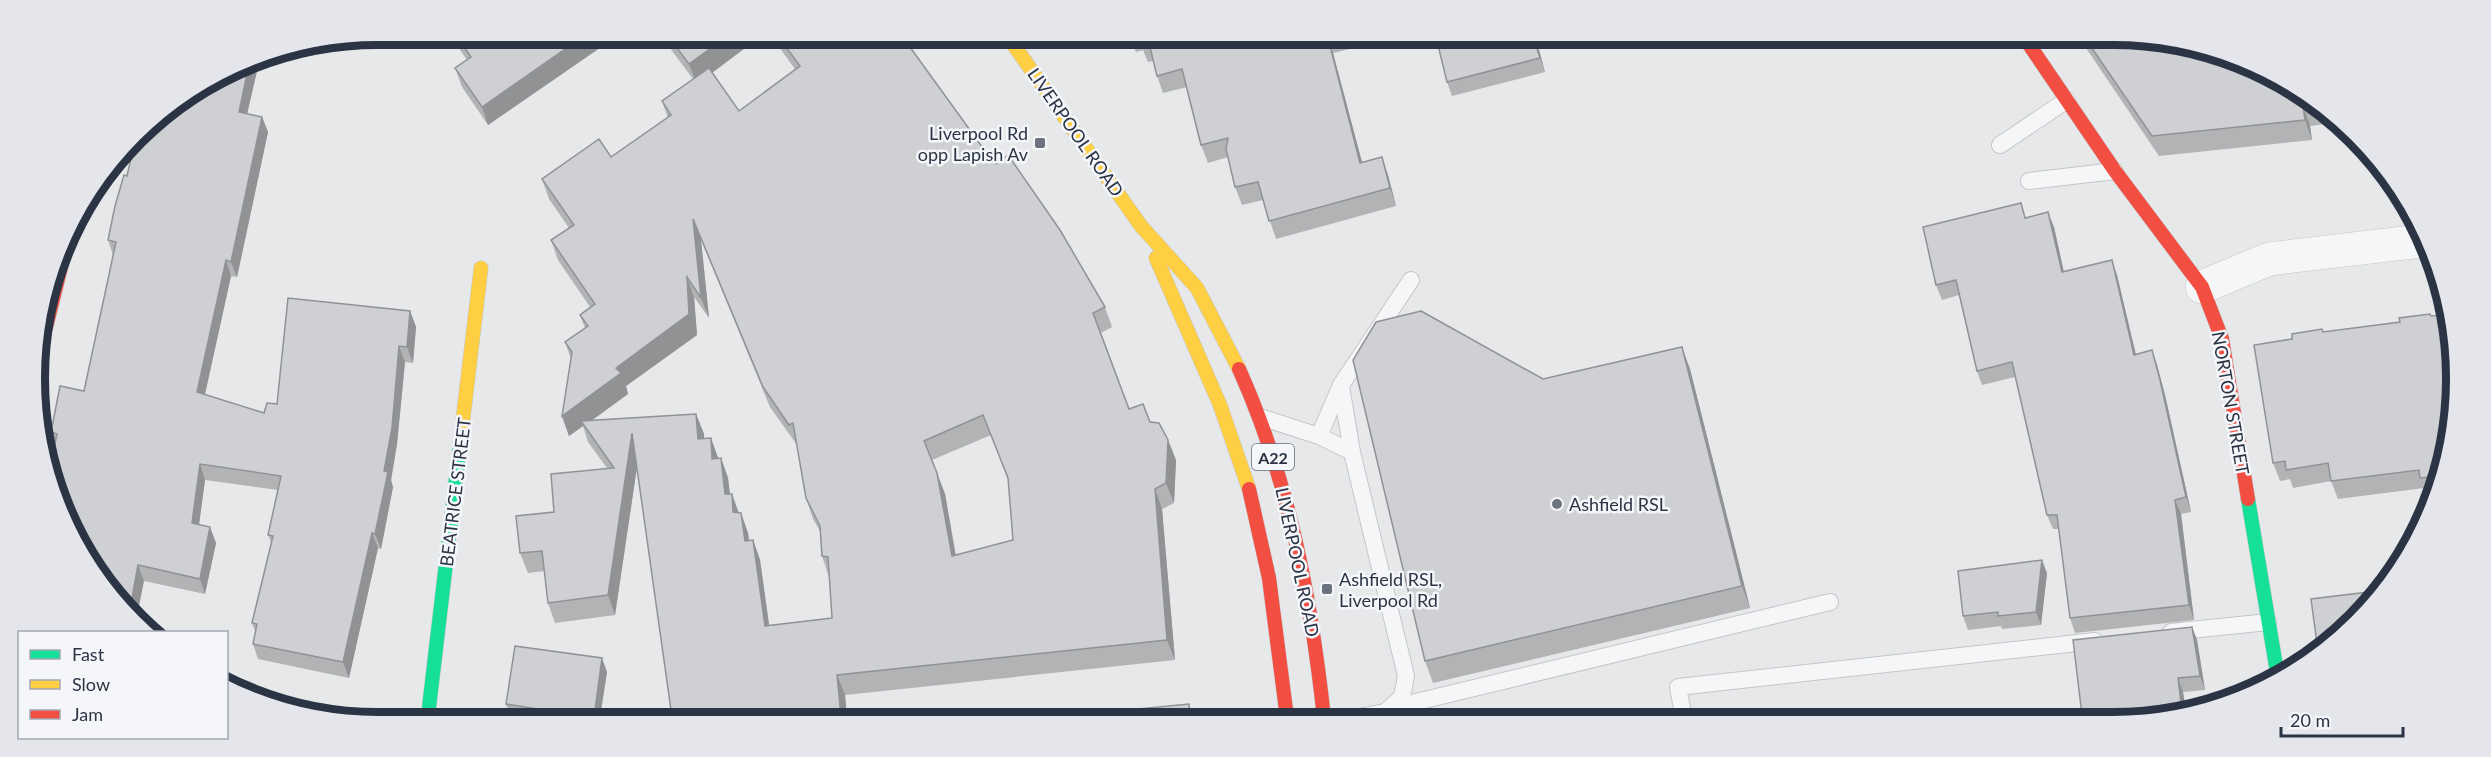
<svg xmlns="http://www.w3.org/2000/svg" width="2491" height="757" viewBox="0 0 2491 757" font-family="Lato,sans-serif">
<style>
.lines{fill:none;stroke-linecap:round;stroke-linejoin:round}
.lane-casing{stroke:#c4c6c8;stroke-width:18}
.street-casing{stroke:#c4c6c8;stroke-width:34}
.fast-casing{stroke:#c4c6c8;stroke-width:15}
.slow-casing{stroke:#c4c6c8;stroke-width:15}
.jam-casing{stroke:#c4c6c8;stroke-width:15}
.lane{stroke:#f5f6f7;stroke-width:16}
.street{stroke:#f5f6f7;stroke-width:33}
.fast{stroke:#16e098;stroke-width:14}
.slow{stroke:#ffcf43;stroke-width:14}
.jam{stroke:#f24e42;stroke-width:14}
.wall{fill:#b1b3b5;fill-rule:evenodd}
.shaded-wall{fill:#909294}
.building{fill:#ced0d3;stroke:#909294;stroke-width:1.5;fill-rule:evenodd}
.poi-dot{fill:#6c737f;stroke:#f4f6f9;stroke-width:2}
.labels{text-anchor:middle;dominant-baseline:central;stroke-width:5;stroke-linejoin:round;paint-order:stroke}
.shield{fill:#f4f6f9;stroke:#676e7b;stroke-width:1.5}
.shield-label{font-size:16px;font-weight:bold;fill:#2b3445}
.street-label{font-size:18px;fill:#2b3445;stroke:#f4f6f9}
.poi-label{font-size:18px;fill:#2b3445;stroke:#f4f6f9;text-anchor:start}
.rim{fill:none;stroke:#2b3445;stroke-width:8}
</style>
<rect width="100%" height="100%" fill="#e6e8ea"/>
<g class="lines">
<g class="lane-casing">
<g id="lane">
<path d="M2000,145L2067,100"/>
<path d="M2029,181L2115,171"/>
<path d="M1341,386L1352,452"/>
<path d="M1260,417L1319,436L1352,452L1406,676L1402,697L1385,712L1354,718"/>
<path d="M1319,436L1341,385L1411,280"/>
<path d="M2171,632L2268,622"/>
<path d="M1391,708L1830,602"/>
<path d="M1684,719L1678,687L2095,641"/>
</g>
</g>
<g class="street-casing">
<path id="street" d="M2202,287L2269,259L2421,241"/>
</g>
<g class="fast-casing">
<g id="fast">
<path d="M2248,499L2278,678"/>
<path d="M428,716L460,444"/>
</g>
</g>
<g class="slow-casing">
<g id="slow">
<path d="M1008,37L1141,226L1197,288L1239,369"/>
<path d="M1156,258L1220,405L1249,489"/>
<path d="M460,444L481,268"/>
</g>
</g>
<g class="jam-casing">
<g id="jam">
<path d="M2026,40L2115,171L2202,287L2222,339L2248,499"/>
<path d="M36,367L72,223"/>
<path d="M1239,369C1289,480 1311,598 1324,718"/>
<path d="M1249,489L1269,578L1287,718"/>
</g>
</g>
<use href="#lane" class="lane"/>
<use href="#street" class="street"/>
<use href="#fast" class="fast"/>
<use href="#slow" class="slow"/>
<use href="#jam" class="jam"/>
</g>
<g class="wall">
<path d="M450,35H601L604,45L488,125L462,87L455,68L467,60Z"/>
<path d="M661,36H761L712,73L739,111L795,69L771,36H902L988,155L990,153L996,164L1008,155L1060,230L1105,307L1112,327L1101,333L1129,409L1143,404L1150,422L1159,423L1168,440L1176,460L1174,503L1162,509L1175,660L845,695L847,717H672L637,468L615,615L555,623L548,603L544,571L528,573L520,553L516,516L554,512L551,474L607,468L588,442L583,426L569,436L562,416L571,359L565,342L585,328L580,315L590,307L558,260L551,240L569,228L549,199L542,179L599,139L611,157L668,118L662,101L693,79ZM701,240L770,407L797,445L806,498L813,519L821,533L822,556L829,577L832,618L769,625L760,560L753,540L749,541L748,533L741,513H739L732,494H730L728,478L721,458H718L711,438H704V434L696,414L591,421L628,394L626,386L697,335L694,297L709,318ZM991,435L1008,480L1013,540L956,555L945,494L932,460Z"/>
<path d="M1130,37L1395,38L1333,53L1362,163L1388,175L1396,206L1276,239L1263,200L1242,205L1235,187L1228,157L1208,163L1201,145L1187,87L1163,93L1157,76L1153,61L1148,62L1143,50L1136,52Z"/>
<path d="M1536,39L1545,72L1452,96L1447,82Z"/>
<path d="M1772,40H1803L1775,47Z"/>
<path d="M2082,41H2179L2303,92L2334,123L2310,126L2312,140L2159,156L2084,45Z"/>
<path d="M260,58L247,114L262,117L268,132L237,277L231,276L205,395L264,413L410,311L416,327L413,363L405,362L397,444L391,480L393,487L381,549L378,548L349,678L258,659L253,644L255,631L252,623L272,544L268,535L278,490L205,480L199,525L216,543L205,594L144,581L55,443L51,432L84,391L113,255L108,240L127,176L247,61Z"/>
<path d="M2027,218L2054,227L2064,272L2117,275L2136,354L2152,350L2157,365L2165,395L2191,512L2181,514L2194,620L2075,633L2070,618L2059,529H2053L2047,515L2015,377L1982,385L1977,371L1959,295L1942,300L1936,285Z"/>
<path d="M2323,332L2450,445L2431,495L2427,496L2424,488L2338,499L2331,481L2293,488L2290,479L2280,481L2273,463Z"/>
<path d="M1690,369L1750,608L1433,683L1425,661L1543,379Z"/>
<path d="M2047,573L2041,625L2002,629L2001,626L1968,630L1963,616Z"/>
<path d="M2192,627L2197,640L2205,690L2183,692L2186,711L2157,720L2084,719L2082,715Z"/>
<path d="M607,672L600,717L510,716L506,704Z"/>
</g>
<g class="shaded-wall">
<path d="M585,35H601L604,45L488,125L482,107Z"/>
<path d="M727,36H761L697,84L689,64Z"/>
<path d="M1328,38L1333,53L1367,181L1360,163Z"/>
<path d="M1534,39H1536L1545,72L1540,58Z"/>
<path d="M260,58L244,127L239,112L250,60Z"/>
<path d="M2303,106L2310,126L2312,140L2305,120Z"/>
<path d="M262,117L268,132L237,277L231,262Z"/>
<path d="M1382,157L1388,175L1396,206L1390,188Z"/>
<path d="M2048,212L2054,227L2067,287L2062,272Z"/>
<path d="M693,219L701,240L709,318L701,298Z"/>
<path d="M226,260L231,276L202,407L197,392Z"/>
<path d="M2112,260L2117,275L2139,369L2134,355Z"/>
<path d="M687,277L694,297L697,335L626,386L628,394L584,426L581,421L583,426L569,436L562,416L616,368Z"/>
<path d="M410,311L416,327L413,363L407,347Z"/>
<path d="M399,346L405,362L397,444L391,480L393,487L381,549L375,534Z"/>
<path d="M1682,347L1690,369L1750,608L1742,586Z"/>
<path d="M2152,350L2157,365L2165,395L2191,512L2186,497Z"/>
<path d="M696,414L704,434L705,459L698,439Z"/>
<path d="M632,433L639,453L615,615L608,595Z"/>
<path d="M711,438L718,458L720,479L712,459Z"/>
<path d="M1168,440L1176,460L1174,503L1166,483Z"/>
<path d="M721,458L728,478L732,515L725,494Z"/>
<path d="M200,464L205,480L197,539L192,523Z"/>
<path d="M937,473L945,494L959,576L952,556Z"/>
<path d="M1155,489L1162,509L1175,660L1167,640Z"/>
<path d="M732,494L739,514L733,512Z"/>
<path d="M2175,500L2181,514L2194,620L2189,605Z"/>
<path d="M741,513L748,533L752,561L745,541Z"/>
<path d="M210,527L216,543L205,594L200,579Z"/>
<path d="M372,533L378,548L349,678L343,662Z"/>
<path d="M753,540L760,560L772,646L765,626Z"/>
<path d="M2042,560L2047,573L2041,625L2036,612Z"/>
<path d="M138,565L144,581L137,616L130,609Z"/>
<path d="M2192,627L2197,640L2205,690L2200,676Z"/>
<path d="M602,658L607,672L600,717H594Z"/>
<path d="M837,675L845,695L847,717H841Z"/>
<path d="M2178,678L2183,692L2186,711H2184L2181,703Z"/>
<path d="M1189,704L1194,718H1190Z"/>
</g>
<g class="building">
<path d="M456,35H585L482,107L455,68L471,57Z"/>
<path d="M668,36H727L689,64Z"/>
<path d="M778,36H902L988,155L990,153L996,164L1008,155L1060,230L1105,307L1093,313L1129,409L1143,404L1150,422L1159,423L1168,440L1166,483L1155,489L1167,640L837,675L841,717H672L632,433L608,595L548,603L542,551L520,553L516,516L554,512L551,474L614,468L581,421L696,414L698,439L711,438L712,459L721,458L725,494H732L733,512L741,513L745,541L753,540L765,626L832,618L828,557L822,556L820,526L806,498L793,423L789,425L763,387L693,219L701,298L687,277L689,314L616,368L621,373L562,416L572,352L565,342L588,326L580,315L595,304L551,240L574,225L542,179L599,139L611,157L671,115L662,101L709,68L739,111L800,66ZM983,415L1008,478L1013,540L952,556L937,473L924,441Z"/>
<path d="M1139,37L1328,38L1360,163L1382,157L1390,188L1269,221L1258,182L1235,187L1226,149L1228,138L1201,145L1182,69L1157,76L1149,43L1141,45Z"/>
<path d="M1462,38L1534,39L1540,58L1447,82L1438,45Z"/>
<path d="M2087,41H2179L2303,92L2315,104L2303,106L2305,120L2152,136Z"/>
<path d="M250,60L239,112L262,117L231,262L226,260L197,392L264,413L267,403L277,404L288,298L410,311L407,347L399,346L392,428L384,471L388,472L375,534L372,533L343,662L253,644L257,624L252,623L273,536L268,535L281,476L200,464L192,523L210,527L200,579L138,565L130,609L105,588L49,472L57,434L51,432L60,386L84,391L116,242L108,240L115,206L124,175L127,176L135,141L151,120L247,61Z"/>
<path d="M2021,203L2025,218L2048,212L2062,272L2112,260L2134,355L2152,350L2160,380L2186,497L2175,500L2189,605L2070,618L2057,515H2047L2012,362L1977,371L1956,280L1936,285L1923,227Z"/>
<path d="M1421,311L1543,379L1682,347L1742,586L1425,661L1353,360L1376,322Z"/>
<path d="M2430,314L2431,316L2450,314V445L2439,476L2420,478L2419,470L2331,481L2328,463L2286,470L2285,461L2273,463L2254,345L2292,339V334L2322,329L2323,332L2400,322L2399,318Z"/>
<path d="M2042,560L2036,612L1998,616V612L1963,616L1958,571Z"/>
<path d="M2377,591L2340,637L2318,651L2311,599Z"/>
<path d="M2192,627L2200,676L2178,678L2181,703L2082,715L2073,640Z"/>
<path d="M515,646L602,658L594,717L536,716L538,709L506,704Z"/>
<path d="M1189,704L1190,718L1054,717Z"/>
</g>
<g class="poi-dot">
<rect x="1034" y="137" width="12" height="12" rx="3"/>
<circle cx="1557" cy="504" r="6"/>
<rect x="1321" y="583" width="12" height="12" rx="3"/>
</g>
<g class="labels">
<rect class="shield" x="1252" y="444" width="42" height="26" rx="4.5"/>
<g class="shield-label">
<text x="1273" y="457">A22</text>
</g>
<g class="street-label">
<text transform="translate(1076 132) rotate(55)">LIVERPOOL ROAD</text>
<text transform="translate(2231 403) rotate(80)">NORTON STREET</text>
<text transform="translate(455 492) rotate(-83)">BEATRICE STREET</text>
<text transform="translate(1298 562) rotate(78)">LIVERPOOL ROAD</text>
</g>
<g class="poi-label">
<text x="1028" y="133" text-anchor="end">Liverpool Rd<tspan x="1028" dy="21">opp Lapish Av</tspan></text>
<text x="1569" y="504">Ashfield RSL</text>
<text x="1339" y="579">Ashfield RSL,<tspan x="1339" dy="21">Liverpool Rd</tspan></text>
</g>
</g>
<path d="M0 0H2491V757H0ZM378 45H2113A333 333 0 0 1 2446 378V379A333 333 0 0 1 2113 712H378A333 333 0 0 1 45 379V378A333 333 0 0 1 378 45Z" fill="#e4e6eb" fill-rule="evenodd"/>
<path class="rim" d="M378 45H2113A333 333 0 0 1 2446 378V379A333 333 0 0 1 2113 712H378A333 333 0 0 1 45 379V378A333 333 0 0 1 378 45Z"/>
<rect x="18" y="631" width="210" height="108" fill="#f4f6f9" stroke="#a4a8b1" stroke-width="1.5"/>
<rect x="30" y="650" width="30" height="9" fill="#16e098" stroke="#a4a8b1" stroke-width="1.5"/>
<text x="72" y="661" font-size="18" fill="#2b3445">Fast</text>
<rect x="30" y="680" width="30" height="9" fill="#ffcf43" stroke="#a4a8b1" stroke-width="1.5"/>
<text x="72" y="691" font-size="18" fill="#2b3445">Slow</text>
<rect x="30" y="710" width="30" height="9" fill="#f24e42" stroke="#a4a8b1" stroke-width="1.5"/>
<text x="72" y="721" font-size="18" fill="#2b3445">Jam</text>
<path d="M2281 727v9h122v-9" fill="none" stroke="#2b3445" stroke-width="3"/>
<text x="2290" y="727" font-size="18" fill="#2b3445" stroke="#f4f6f9" stroke-width="4.5" paint-order="stroke">20 m</text>
</svg>
